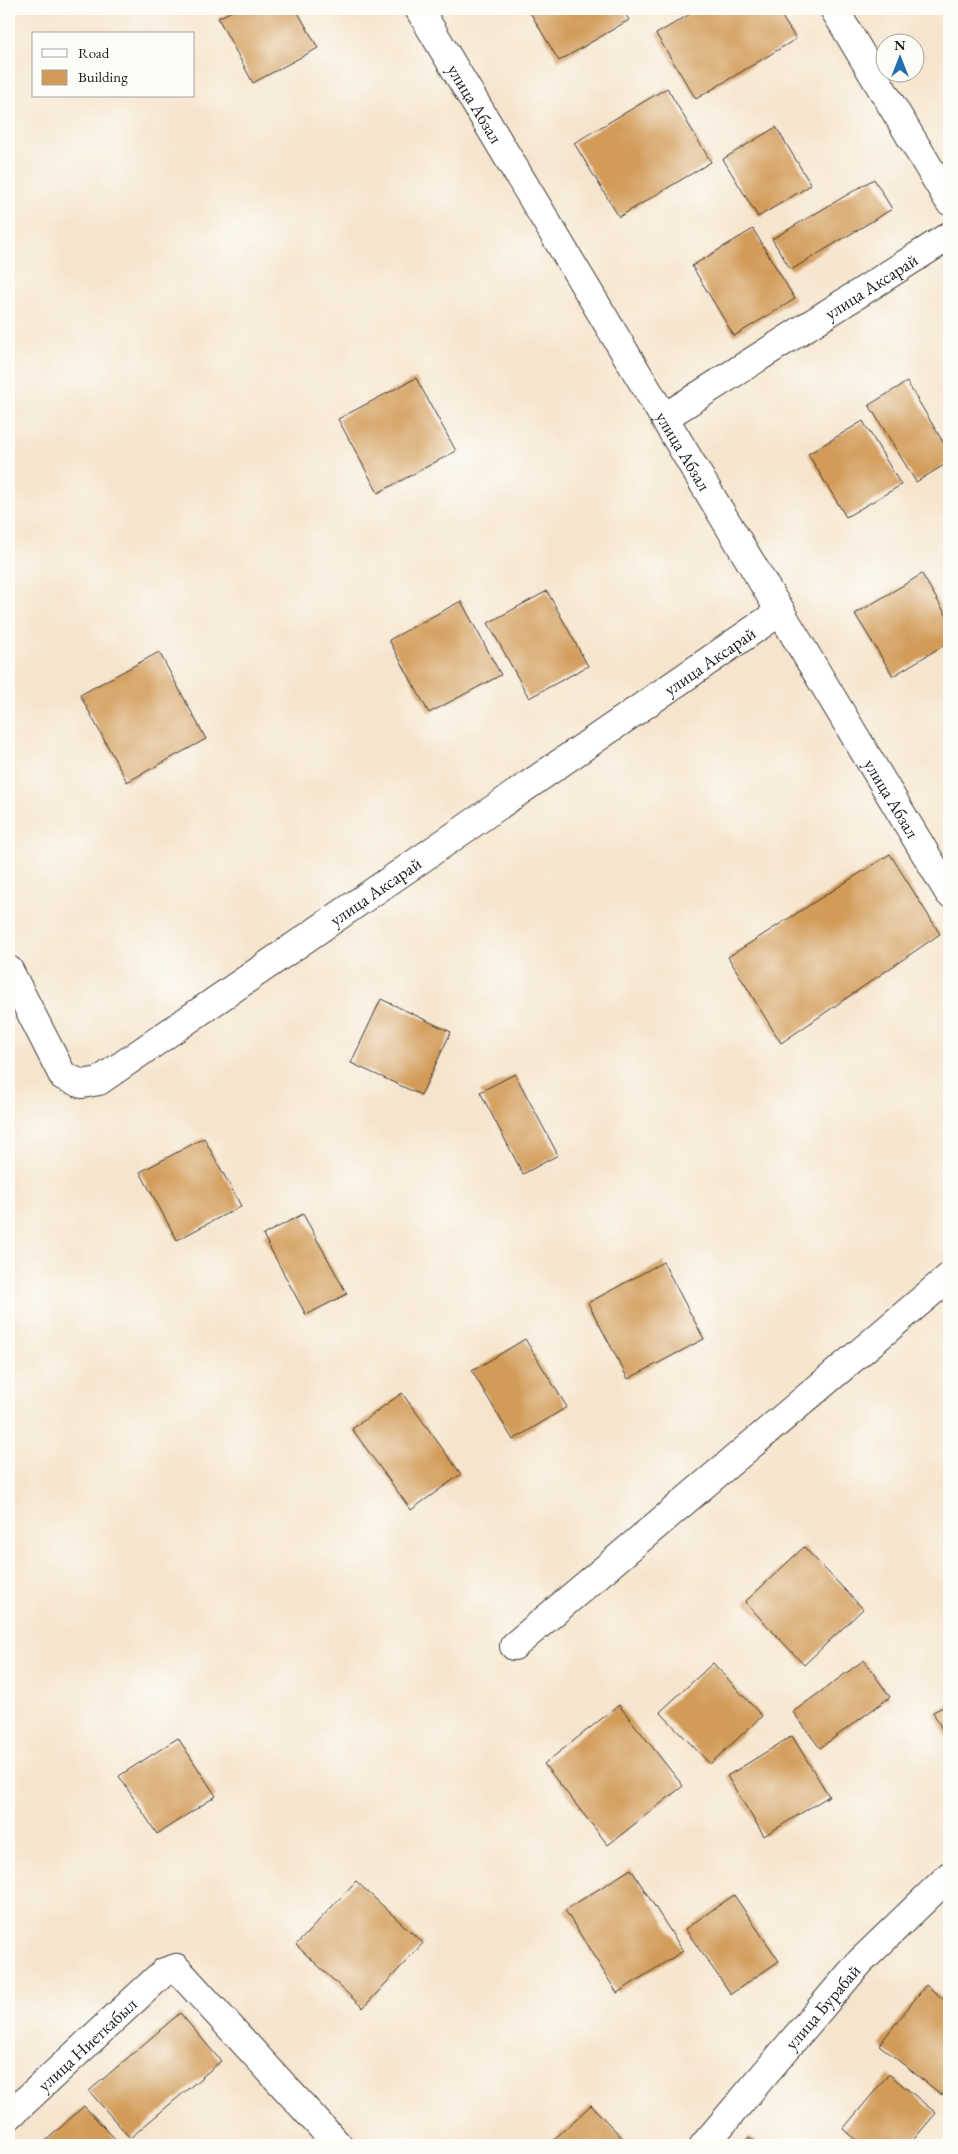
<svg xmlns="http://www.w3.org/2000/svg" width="958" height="2154" viewBox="0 0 958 2154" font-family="'EB Garamond',serif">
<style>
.building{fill:#d29b59}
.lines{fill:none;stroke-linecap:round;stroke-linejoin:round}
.minor-casing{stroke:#3d3a37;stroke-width:30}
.minor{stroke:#fff;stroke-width:28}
.labels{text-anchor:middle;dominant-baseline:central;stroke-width:4;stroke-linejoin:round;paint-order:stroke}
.street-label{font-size:18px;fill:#1c1c1c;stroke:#fdfcf7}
</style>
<rect width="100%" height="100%" fill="#fdfcf7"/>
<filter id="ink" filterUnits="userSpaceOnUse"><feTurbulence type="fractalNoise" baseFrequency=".02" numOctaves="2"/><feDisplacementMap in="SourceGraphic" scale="10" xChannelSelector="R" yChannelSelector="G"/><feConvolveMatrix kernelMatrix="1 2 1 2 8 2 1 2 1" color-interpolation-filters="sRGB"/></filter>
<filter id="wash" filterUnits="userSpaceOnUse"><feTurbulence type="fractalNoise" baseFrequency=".0096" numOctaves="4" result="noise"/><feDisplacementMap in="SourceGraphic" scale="20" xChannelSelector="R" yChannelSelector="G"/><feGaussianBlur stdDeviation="1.12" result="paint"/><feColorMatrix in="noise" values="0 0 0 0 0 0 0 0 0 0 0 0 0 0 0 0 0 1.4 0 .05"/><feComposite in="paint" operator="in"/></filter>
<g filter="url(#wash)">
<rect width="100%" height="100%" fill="#f6e5ce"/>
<g id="blocks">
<g class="building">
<path d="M236,9H296L318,48L253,83L218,18Z"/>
<path d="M528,9H622L629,20L559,61Z"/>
<path d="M699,9H777L796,39L696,99L656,34Z"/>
<path d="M667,88L711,162L619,217L574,143Z"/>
<path d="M776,127L811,185L758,217L723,159Z"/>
<path d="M874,179L892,209L791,270L772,239Z"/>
<path d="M753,229L795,299L734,336L692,266Z"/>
<path d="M416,378L456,451L378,493L338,419Z"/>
<path d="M907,382L949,452V462L916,482L869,405Z"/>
<path d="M863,421L901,485L846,517L808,454Z"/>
<path d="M922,574L949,620V642L893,676L855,614Z"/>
<path d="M547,591L588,666L529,698L488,623Z"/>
<path d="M461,601L501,675L429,713L389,640Z"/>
<path d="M159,652L206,739L127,782L80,695Z"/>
<path d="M890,854L940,934L781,1043L728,957Z"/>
<path d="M381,999L451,1032L421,1095L351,1063Z"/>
<path d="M515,1074L558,1155L523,1174L480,1092Z"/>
<path d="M204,1138L241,1206L177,1240L140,1172Z"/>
<path d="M303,1214L347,1294L306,1315L263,1235Z"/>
<path d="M663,1262L704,1339L628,1379L588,1303Z"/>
<path d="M525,1339L567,1407L513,1440L472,1371Z"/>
<path d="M402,1393L461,1474L411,1510L352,1429Z"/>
<path d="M804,1547L863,1609L804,1665L745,1602Z"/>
<path d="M864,1660L890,1697L820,1748L793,1712Z"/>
<path d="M713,1663L762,1716L710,1764L660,1712Z"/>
<path d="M949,1704V1743L933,1712Z"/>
<path d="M619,1705L683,1786L608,1845L544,1764Z"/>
<path d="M792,1736L829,1796L764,1836L727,1776Z"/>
<path d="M178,1738L216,1796L157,1834L119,1776Z"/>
<path d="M631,1869L683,1951L617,1993L565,1910Z"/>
<path d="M356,1881L423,1943L363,2008L296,1945Z"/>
<path d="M734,1895L779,1961L731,1994L685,1929Z"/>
<path d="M926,1985L949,2004V2087L942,2095L879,2045Z"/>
<path d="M180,2013L221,2061L130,2138L89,2091Z"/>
<path d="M889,2074L936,2113L909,2145H862L843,2129Z"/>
<path d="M591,2105L629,2145H548Z"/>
<path d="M84,2106L121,2145H41Z"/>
<path d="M749,2137L761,2145H743Z"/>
</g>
</g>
</g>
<g filter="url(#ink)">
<use href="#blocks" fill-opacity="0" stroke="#3d3a37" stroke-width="1"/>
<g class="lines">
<g class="minor-casing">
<g id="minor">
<path id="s1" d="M419,9L949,893"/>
<path d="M834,9L949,201"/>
<path id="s2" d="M665,417L949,236"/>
<path id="s3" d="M9,970L63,1076L82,1084L99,1081L781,611"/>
<path d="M514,1646L949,1277"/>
<path id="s4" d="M9,2116L164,1972L176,1968L338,2145"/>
<path id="s5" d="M704,2145L860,1962L949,1876"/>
</g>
</g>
<use href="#minor" class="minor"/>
</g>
</g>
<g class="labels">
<g class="street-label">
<text stroke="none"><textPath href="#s1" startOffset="110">улица Абзал</textPath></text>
<text stroke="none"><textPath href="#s2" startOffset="244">улица Аксарай</textPath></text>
<text stroke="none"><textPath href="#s1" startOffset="515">улица Абзал</textPath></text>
<text stroke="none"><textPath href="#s3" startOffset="898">улица Аксарай</textPath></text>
<text stroke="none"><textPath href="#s1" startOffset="920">улица Абзал</textPath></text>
<text stroke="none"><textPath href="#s3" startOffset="492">улица Аксарай</textPath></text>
<text stroke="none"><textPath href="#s5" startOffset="182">улица Бурабай</textPath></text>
<text stroke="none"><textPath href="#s4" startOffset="106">улица Ниеткабыл</textPath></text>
</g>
</g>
<rect width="958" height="2154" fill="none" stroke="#fdfcf7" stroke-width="30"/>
<rect x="32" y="32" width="162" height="65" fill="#fdfcf7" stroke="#a3a29f"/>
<rect x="42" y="49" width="25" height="8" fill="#ffffff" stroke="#a3a29f"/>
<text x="78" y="58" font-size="15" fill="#1c1c1c">Road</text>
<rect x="42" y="70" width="25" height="15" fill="#d29b59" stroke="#a3a29f"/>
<text x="78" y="82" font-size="15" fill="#1c1c1c">Building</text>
<g transform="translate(900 58)"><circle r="24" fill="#fdfcf7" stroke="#a3a29f"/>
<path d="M0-4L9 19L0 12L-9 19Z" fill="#1f6fb2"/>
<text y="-8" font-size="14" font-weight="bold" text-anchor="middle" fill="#1c1c1c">N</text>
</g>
</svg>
